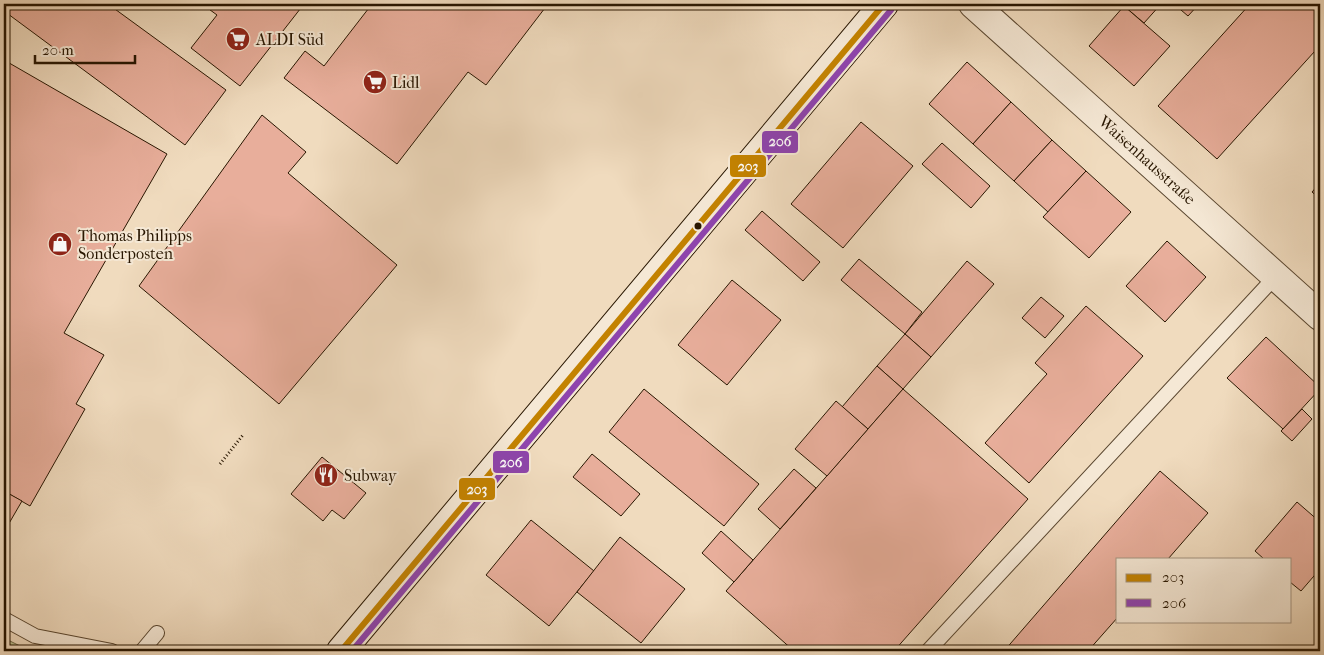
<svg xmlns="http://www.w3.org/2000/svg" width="1324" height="655" viewBox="0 0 1324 655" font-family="'IM FELL French Canon',serif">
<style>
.green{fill:#bcbf8f;stroke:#726a48}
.building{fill:#e8ae9b;stroke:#281601}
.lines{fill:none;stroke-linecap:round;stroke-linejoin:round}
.lane-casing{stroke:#5a4730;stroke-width:16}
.street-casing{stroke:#5a4730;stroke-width:30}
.secondary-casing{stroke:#281601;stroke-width:30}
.path{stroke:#281601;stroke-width:3;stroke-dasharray:1 2.5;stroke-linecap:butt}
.lane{stroke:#f5e8d5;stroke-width:14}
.street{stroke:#f5e8d5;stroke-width:28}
.secondary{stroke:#f5e8d5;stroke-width:28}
.bus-1-casing{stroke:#f5e8d5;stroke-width:10}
.bus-2-casing{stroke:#f5e8d5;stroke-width:10}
.bus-1{stroke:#c38200;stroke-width:6}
.bus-2{stroke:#8e44ad;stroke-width:6}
.bus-dot{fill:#281601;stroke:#f5e8d5;stroke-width:2}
.labels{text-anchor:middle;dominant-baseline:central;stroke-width:4;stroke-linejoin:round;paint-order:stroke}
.poi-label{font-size:16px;fill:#281601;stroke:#f5e8d5;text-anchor:start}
.street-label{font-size:16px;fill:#281601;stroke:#f5e8d5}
.line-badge{stroke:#f5e8d5;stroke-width:2}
.badge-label{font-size:14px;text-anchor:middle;font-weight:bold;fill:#fff}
</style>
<rect width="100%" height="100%" fill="#f0dbbe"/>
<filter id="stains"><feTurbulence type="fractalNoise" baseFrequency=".004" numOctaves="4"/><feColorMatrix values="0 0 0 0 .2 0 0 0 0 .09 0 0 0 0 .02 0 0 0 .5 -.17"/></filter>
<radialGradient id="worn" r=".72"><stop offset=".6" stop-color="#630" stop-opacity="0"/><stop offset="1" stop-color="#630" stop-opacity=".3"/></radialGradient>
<path class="green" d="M4,638L28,650L34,651H4Z"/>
<g class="building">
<path d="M4,4H108L226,90L185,145L4,11Z"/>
<path d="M202,4H304L240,86L191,48L217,15Z"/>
<path d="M372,4H548L486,85L468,72L397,164L284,78L305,51L324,66Z"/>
<path d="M1126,4H1161L1144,23L1124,6Z"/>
<path d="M1174,4H1199L1188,16Z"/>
<path d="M1250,4H1320V56L1315,51L1217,159L1158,106Z"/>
<path d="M1124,6L1170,46L1134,86L1089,46Z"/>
<path d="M4,60L167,154L64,333L104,355L76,404L85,409L30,506L4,491Z"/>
<path d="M967,62L1011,102L973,144L929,104Z"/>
<path d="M1011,102L1052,140L1014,181L973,144Z"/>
<path d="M262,115L306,152L288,173L397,265L279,404L139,286Z"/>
<path d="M861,122L913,166L843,248L791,204Z"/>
<path d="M1052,140L1086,171L1048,212L1014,181Z"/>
<path d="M942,143L990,186L971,208L922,164Z"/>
<path d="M1086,171L1131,212L1089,258L1043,217Z"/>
<path d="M1320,183V199L1312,192Z"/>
<path d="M762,211L820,262L803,281L745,230Z"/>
<path d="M1167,241L1206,277L1165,322L1126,286Z"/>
<path d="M859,259L922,312L905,334L841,280Z"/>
<path d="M967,261L994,284L931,357L905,334Z"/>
<path d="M732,280L781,320L727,385L678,345Z"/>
<path d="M1041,297L1064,316L1045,338L1022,318Z"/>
<path d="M1086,306L1143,356L1029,483L985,443L1047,374L1035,363Z"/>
<path d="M905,334L931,357L903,389L877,366Z"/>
<path d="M1266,337L1320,387V389L1283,429L1227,378Z"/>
<path d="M877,366L903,389L868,429L842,407Z"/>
<path d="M644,389L759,484L724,526L609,432Z"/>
<path d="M903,389L1028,499L894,651H794L726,591Z"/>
<path d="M836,401L868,429L827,476L795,449Z"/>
<path d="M1302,409L1312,419L1292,441L1281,431Z"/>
<path d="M592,454L640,494L621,516L573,477Z"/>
<path d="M322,457L366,493L344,519L332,510L323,521L291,494Z"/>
<path d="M794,469L816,488L780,529L758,509Z"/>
<path d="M1160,471L1208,513L1168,559H1118V617L1088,651H1004Z"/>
<path d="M4,491L22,501L4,532Z"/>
<path d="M1297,502L1320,522V569L1301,591L1290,582V559H1264L1255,551Z"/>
<path d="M531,520L594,571L549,626L486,575Z"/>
<path d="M721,531L753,560L734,582L702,553Z"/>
<path d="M620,537L685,589L641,643L577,592Z"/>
</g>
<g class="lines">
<g class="lane-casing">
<g id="lane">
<path d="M4,619L35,636L112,651"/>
<path d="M142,651L157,633"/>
<path d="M928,651L1276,276"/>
</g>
</g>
<g class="street-casing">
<path id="street" d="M973,4L1320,316"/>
</g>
<g class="secondary-casing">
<path id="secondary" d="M341,651L884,4"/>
</g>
<path class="path" d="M220,464L243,435"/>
<use href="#lane" class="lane"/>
<use href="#street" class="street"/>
<use href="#secondary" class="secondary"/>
<g class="bus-1-casing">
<path id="bus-1" d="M341,651L884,4"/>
</g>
<g class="bus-2-casing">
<path id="bus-2" d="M352,651L891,10"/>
</g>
<use href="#bus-1" class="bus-1"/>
<use href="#bus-2" class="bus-2"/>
</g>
<defs>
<g id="supermarket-disc" transform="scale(1.25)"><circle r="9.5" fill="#8f2418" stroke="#f5e8d5"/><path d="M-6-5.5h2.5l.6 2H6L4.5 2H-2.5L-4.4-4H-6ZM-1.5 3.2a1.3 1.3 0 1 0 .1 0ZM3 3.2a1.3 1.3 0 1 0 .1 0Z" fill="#fff"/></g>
<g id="shop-disc" transform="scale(1.25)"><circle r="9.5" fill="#8f2418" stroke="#f5e8d5"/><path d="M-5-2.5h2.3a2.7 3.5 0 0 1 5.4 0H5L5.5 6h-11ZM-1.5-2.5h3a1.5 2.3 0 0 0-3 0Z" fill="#fff"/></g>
<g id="restaurant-disc" transform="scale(1.25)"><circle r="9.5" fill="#8f2418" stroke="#f5e8d5"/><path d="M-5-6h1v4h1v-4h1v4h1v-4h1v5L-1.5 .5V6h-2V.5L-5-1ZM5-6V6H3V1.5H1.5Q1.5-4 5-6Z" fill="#fff"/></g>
</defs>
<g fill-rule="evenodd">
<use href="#supermarket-disc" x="238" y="39"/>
<use href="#supermarket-disc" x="375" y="82"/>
<use href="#shop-disc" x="60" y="244"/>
<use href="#restaurant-disc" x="326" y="475"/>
</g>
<circle class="bus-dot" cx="698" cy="226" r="4.5"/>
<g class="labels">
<g class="poi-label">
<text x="256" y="39">ALDI Süd</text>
<text x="392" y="82">Lidl</text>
<text x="78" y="235">Thomas Philipps<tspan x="78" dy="18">Sonderposten</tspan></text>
<text x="344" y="475">Subway</text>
</g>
<g class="street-label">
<text transform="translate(1147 160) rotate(42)">Waisenhausstraße</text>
</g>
</g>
<g class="line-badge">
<rect x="761" y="130" width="38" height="24" rx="5" fill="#8e44ad"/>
<rect x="729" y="154" width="38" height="24" rx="5" fill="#c38200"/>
<rect x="492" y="450" width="38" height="24" rx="5" fill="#8e44ad"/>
<rect x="458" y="477" width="38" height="24" rx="5" fill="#c38200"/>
</g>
<g class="badge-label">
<text x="780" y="146">206</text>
<text x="748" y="171">203</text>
<text x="511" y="467">206</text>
<text x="477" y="494">203</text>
</g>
<rect width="1324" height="655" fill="none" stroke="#f0dbbe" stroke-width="20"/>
<rect x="5" y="5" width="1314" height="645" fill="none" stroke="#281601" stroke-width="2.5"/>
<rect x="10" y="10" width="1304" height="635" fill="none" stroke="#281601"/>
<rect x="1116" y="558" width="175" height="65" fill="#f5e8d5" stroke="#a39480"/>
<rect x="1126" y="574" width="25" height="8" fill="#c38200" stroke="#a39480"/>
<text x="1162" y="582" font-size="15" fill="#281601">203</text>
<rect x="1126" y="599" width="25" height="8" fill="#8e44ad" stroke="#a39480"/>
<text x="1162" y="608" font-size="15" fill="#281601">206</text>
<path d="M35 55v8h100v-8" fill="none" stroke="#281601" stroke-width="2.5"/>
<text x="42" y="55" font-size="15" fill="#281601" stroke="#f5e8d5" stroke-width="4" paint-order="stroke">20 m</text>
<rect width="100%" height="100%" filter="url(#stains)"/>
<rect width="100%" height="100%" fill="url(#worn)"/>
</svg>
